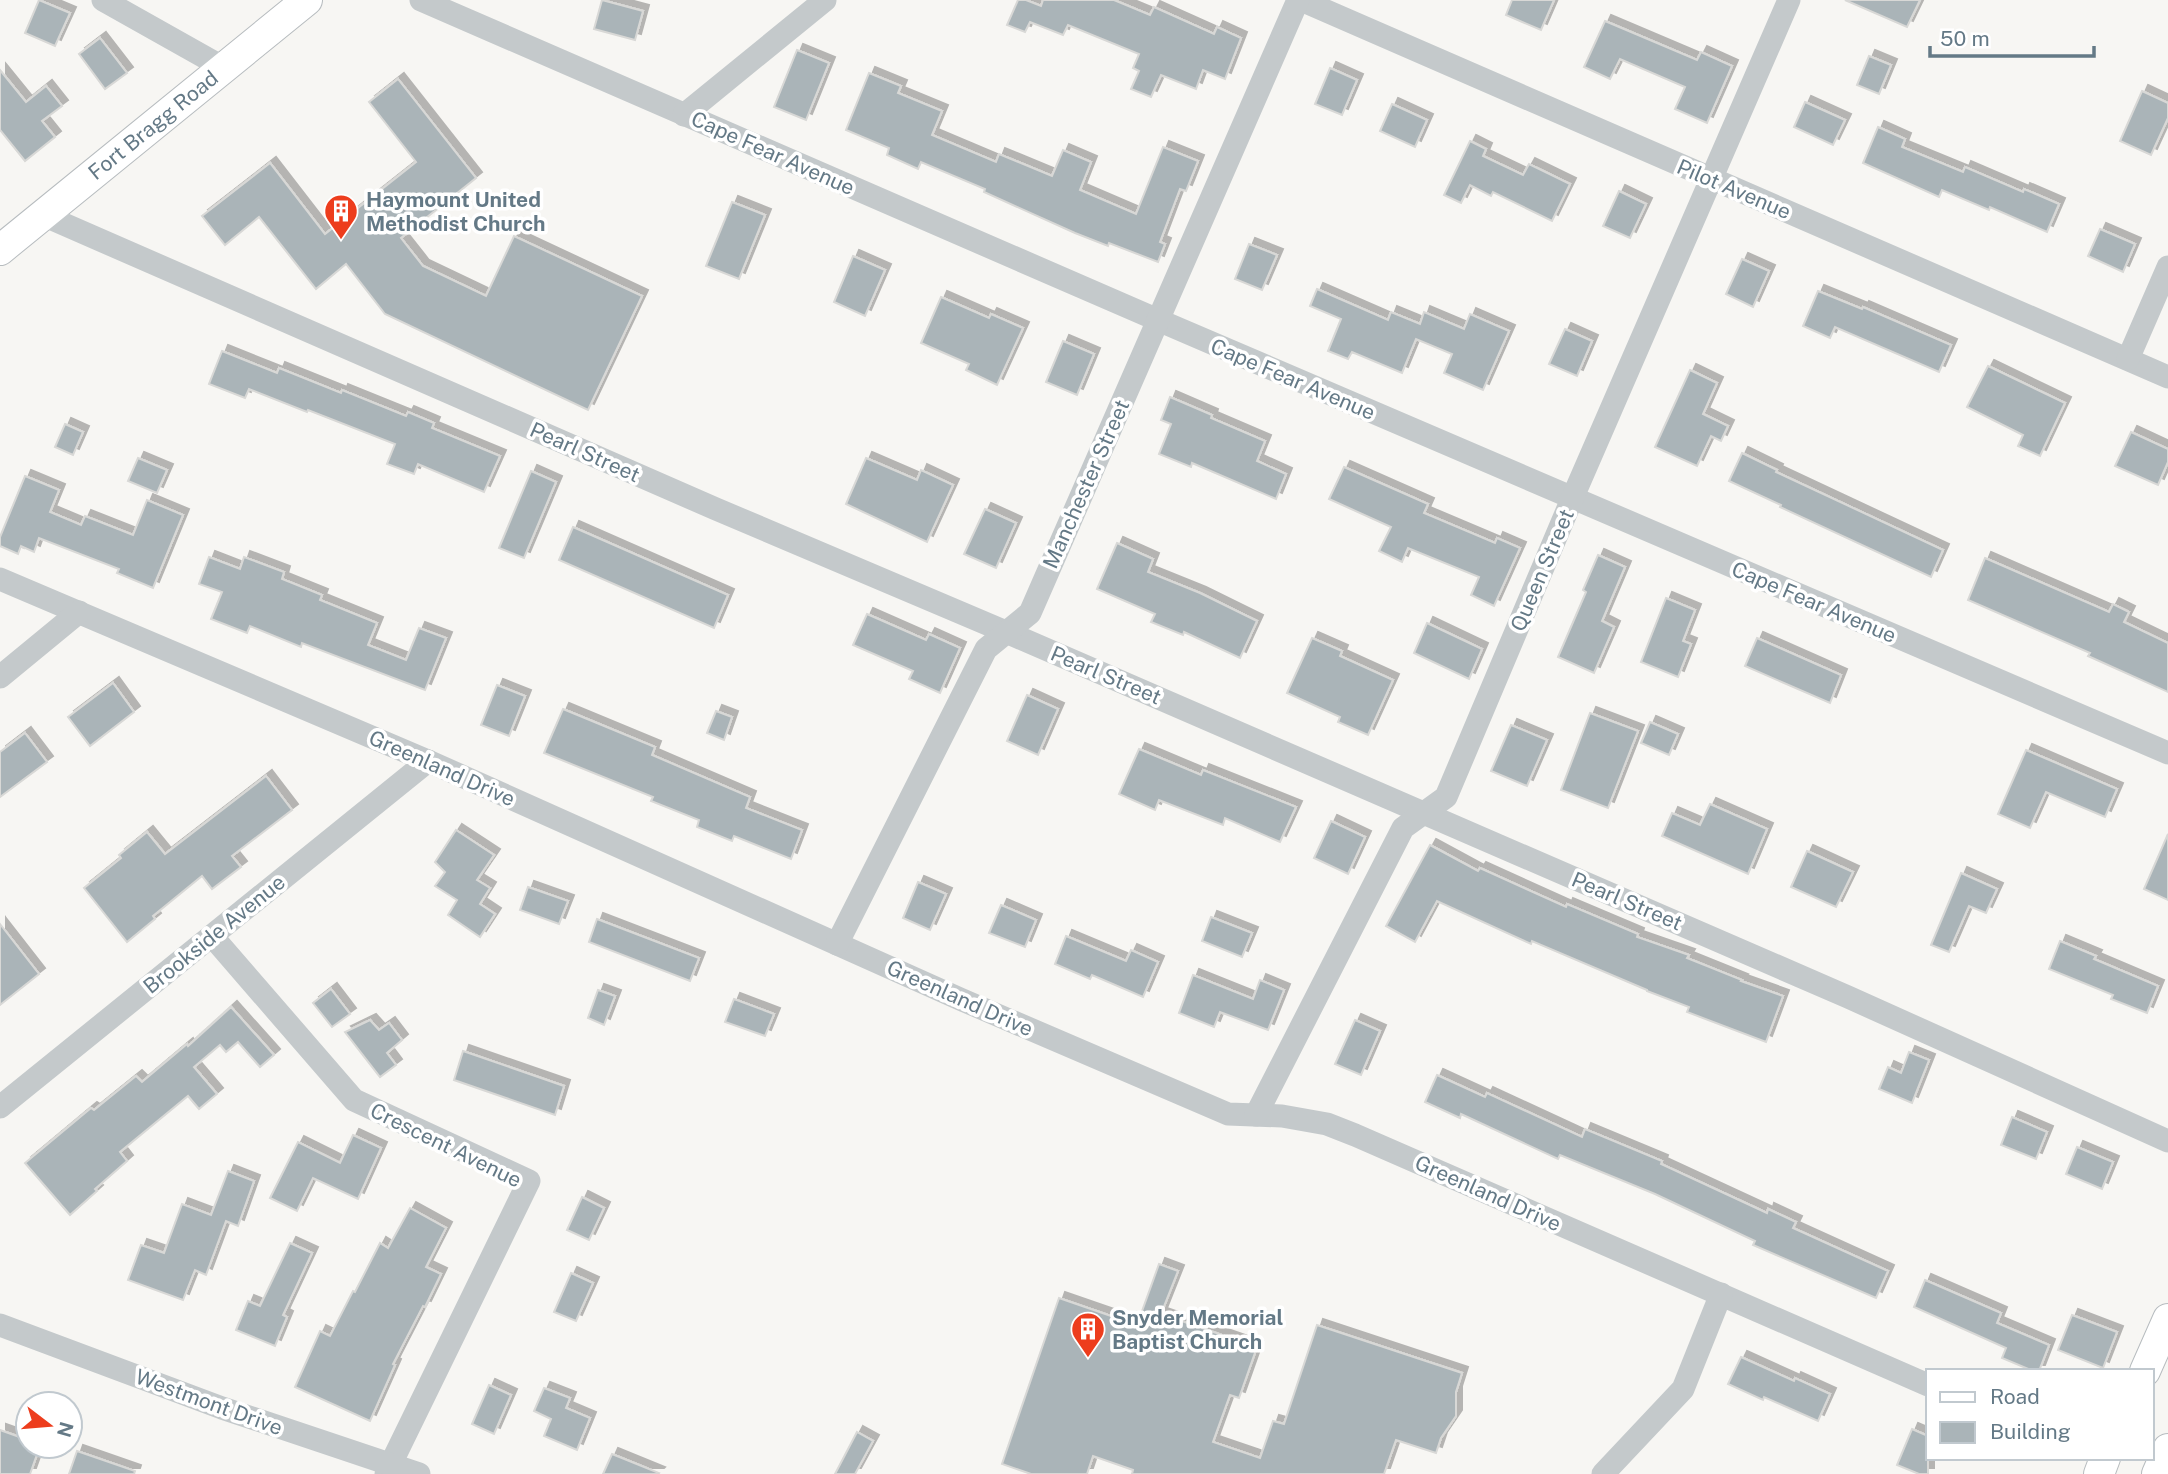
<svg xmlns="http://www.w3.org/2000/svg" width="2168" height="1474" viewBox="0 0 2168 1474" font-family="'Public Sans',sans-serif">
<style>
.building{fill:#aab4b8;stroke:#d8d8d6;stroke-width:2;filter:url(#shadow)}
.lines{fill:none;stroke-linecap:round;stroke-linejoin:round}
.major-casing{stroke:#b7bcbf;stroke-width:32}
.minor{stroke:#c4c9cb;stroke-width:23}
.major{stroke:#fff;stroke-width:30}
.labels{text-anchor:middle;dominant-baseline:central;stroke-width:7;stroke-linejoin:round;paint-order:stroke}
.street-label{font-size:21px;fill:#647986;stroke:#fff}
.poi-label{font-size:21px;font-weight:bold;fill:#647986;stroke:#fff;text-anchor:start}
</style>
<defs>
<filter id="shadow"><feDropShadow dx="6" dy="-6" stdDeviation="0" flood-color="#0004"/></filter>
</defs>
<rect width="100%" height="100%" fill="#f7f6f3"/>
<g class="building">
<path d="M39,0L70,13L55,46L25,33Z"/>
<path d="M602,0L643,11L635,40L594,29Z"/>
<path d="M1018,0H1026L1041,6L1043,0H1114L1150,15L1154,7L1214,34L1217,27L1241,38L1225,79L1203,70L1196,89L1161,75L1151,97L1131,89L1139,71L1133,68L1139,54L1068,25L1063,35L1030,22L1025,32L1007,25Z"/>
<path d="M1512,0H1554L1541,30L1506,15Z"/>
<path d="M1845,0H1920L1907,27Z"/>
<path d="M1605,21L1697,60L1701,52L1732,66L1707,123L1675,109L1685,87L1620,59L1610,79L1584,67Z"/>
<path d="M100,38L127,73L105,89L79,54Z"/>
<path d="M797,50L829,63L806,120L774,107Z"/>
<path d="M1869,56L1891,65L1879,94L1857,85Z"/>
<path d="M1330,68L1357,80L1342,115L1315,104Z"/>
<path d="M0,70L26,102L46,86L62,106L42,121L55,137L25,161L0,130Z"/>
<path d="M869,73L901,86L898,93L942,111L932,135L996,162L999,154L1052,176L1063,150L1091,162L1080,190L1136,214L1163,147L1198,161L1186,191L1180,189L1160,242L1165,244L1158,262L1109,243L1108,246L1075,233L984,192L985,189L921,162L918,169L887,155L889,148L846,130Z"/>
<path d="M398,79L476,178L401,238L423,266L486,296L514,236L642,296L588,410L385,314L346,264L316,289L259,217L225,245L202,216L270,163L325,234L416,162L369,102Z"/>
<path d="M2142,91L2168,103V118L2151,155L2120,141Z"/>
<path d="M1805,102L1845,120L1833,145L1794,127Z"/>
<path d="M1392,104L1427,120L1415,147L1380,131Z"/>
<path d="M1878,127L1905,139L1902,147L1963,172L1965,167L2023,192L2024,189L2059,204L2047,232L1990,207L1989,210L1942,190L1939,197L1863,163Z"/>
<path d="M1470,141L1486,149L1483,156L1523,175L1529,164L1570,184L1552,221L1493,192L1491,196L1470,185L1461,203L1444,195Z"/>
<path d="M1619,191L1646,204L1630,238L1603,226Z"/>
<path d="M732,202L765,215L739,279L706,266Z"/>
<path d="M2100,229L2135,244L2123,272L2088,256Z"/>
<path d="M1249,244L1277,255L1262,290L1235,279Z"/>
<path d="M853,256L885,270L865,316L834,302Z"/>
<path d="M1742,259L1769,271L1753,307L1726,294Z"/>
<path d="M1317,289L1388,320L1391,312L1420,324L1424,312L1464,329L1470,314L1509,331L1483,390L1444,373L1452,354L1416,339L1402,373L1352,352L1348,359L1328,351L1341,319L1310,306Z"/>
<path d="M1818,291L1862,309L1863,307L1951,345L1939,372L1835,327L1830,338L1803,326Z"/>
<path d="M941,297L989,318L991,314L1023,328L997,385L966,370L969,364L921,343Z"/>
<path d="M1565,329L1592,341L1577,376L1549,364Z"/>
<path d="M1063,341L1094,354L1077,395L1046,382Z"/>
<path d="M222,351L277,373L279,368L341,393L342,390L406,416L408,412L434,423L432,428L500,456L484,492L418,464L414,474L387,464L395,444L308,410L307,412L249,389L245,398L209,384Z"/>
<path d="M1988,366L2065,403L2040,456L2018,446L2023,435L1967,407Z"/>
<path d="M1690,370L1717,383L1703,414L1728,426L1721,441L1711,436L1697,466L1655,447Z"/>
<path d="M1170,397L1212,415L1211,418L1265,441L1257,461L1286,474L1276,499L1192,463L1191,467L1159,454L1171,424L1161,420Z"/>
<path d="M65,424L83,432L73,455L55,447Z"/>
<path d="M2131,432L2168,449V462L2158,485L2115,466Z"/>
<path d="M1742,453L1777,470L1776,472L1943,550L1931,577L1780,507L1781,505L1729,481Z"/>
<path d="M138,458L167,470L157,493L128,481Z"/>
<path d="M866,458L917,480L921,470L953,485L927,542L846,504Z"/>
<path d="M1344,467L1428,504L1424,513L1495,543L1497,538L1520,548L1494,606L1471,595L1479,577L1408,548L1402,562L1379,551L1391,527L1329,499Z"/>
<path d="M531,471L556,482L524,558L499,548Z"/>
<path d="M25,476L59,490L50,512L81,525L85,516L133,535L147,500L183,515L153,588L117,573L119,569L39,538L34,552L21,546L18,554L0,546V537Z"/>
<path d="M985,509L1016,523L996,568L964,554Z"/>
<path d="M573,527L728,595L714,628L559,560Z"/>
<path d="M1117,543L1153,559L1148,572L1200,593L1257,621L1240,658L1184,632L1183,635L1151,622L1155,614L1097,589Z"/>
<path d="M1598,555L1625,567L1602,621L1614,627L1594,673L1558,657L1586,592L1583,590Z"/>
<path d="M209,557L240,569L244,557L284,572L282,579L322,595L320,600L377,623L368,645L406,660L419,628L446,638L425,690L302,643L301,647L250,626L247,633L211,619L222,592L199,584Z"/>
<path d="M1985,558L2109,612L2113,604L2129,612L2124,622L2168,643V692L2088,656L2090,653L1968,600Z"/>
<path d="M1666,598L1695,610L1683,641L1691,644L1678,677L1641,662Z"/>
<path d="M867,614L926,640L929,634L960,648L940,693L909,679L913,671L853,645Z"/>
<path d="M1427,623L1482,649L1469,679L1414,653Z"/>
<path d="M1312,638L1342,651L1340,656L1393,680L1368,735L1338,722L1340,717L1287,693Z"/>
<path d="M1757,638L1841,675L1830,703L1745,666Z"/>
<path d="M113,683L134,712L90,746L68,717Z"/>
<path d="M497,685L525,696L509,736L481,725Z"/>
<path d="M1027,695L1058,709L1038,755L1007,741Z"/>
<path d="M563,709L655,747L652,755L750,797L746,808L802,830L791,859L734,836L732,841L697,827L699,820L651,801L653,797L544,753Z"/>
<path d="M716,711L732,717L724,740L707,733Z"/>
<path d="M1590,713L1638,731L1608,808L1561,790Z"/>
<path d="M1650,722L1678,734L1669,755L1641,743Z"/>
<path d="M1511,725L1547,740L1527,786L1491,771Z"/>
<path d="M25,733L47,762L0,797V752Z"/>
<path d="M1139,749L1201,775L1203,770L1296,807L1280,842L1225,818L1223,825L1159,800L1155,810L1119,794Z"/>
<path d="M2026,750L2117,789L2105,817L2046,792L2030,828L1998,814Z"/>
<path d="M266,776L292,810L232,856L241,867L212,889L202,876L153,916L155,919L127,942L84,888L121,858L119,855L147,832L165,854Z"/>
<path d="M1710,804L1767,829L1748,874L1662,836L1672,813L1700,825Z"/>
<path d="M1331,821L1365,837L1348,874L1314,858Z"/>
<path d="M456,830L494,855L477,880L490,888L480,904L495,914L480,937L448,915L457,900L435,886L445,872L435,862Z"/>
<path d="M2168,834V900L2144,889Z"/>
<path d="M1430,845L1478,871L1480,868L1566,907L1567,904L1638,934L1637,937L1689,955L1687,958L1742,980L1741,981L1783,996L1766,1042L1687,1012L1689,1007L1647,991V990L1532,941L1531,944L1437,901L1415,942L1386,926Z"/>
<path d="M1807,851L1853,872L1836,907L1791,887Z"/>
<path d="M1961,873L1997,889L1986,913L1969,906L1949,952L1931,945Z"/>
<path d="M918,882L946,894L930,930L903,918Z"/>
<path d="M528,887L568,901L559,924L520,910Z"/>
<path d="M1001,905L1036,920L1025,947L989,933Z"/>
<path d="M1211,917L1252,933L1242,957L1202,941Z"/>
<path d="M597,919L699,958L690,981L589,942Z"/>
<path d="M0,924L39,974L0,1005Z"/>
<path d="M1066,936L1126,961L1131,950L1158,962L1143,997L1092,975L1090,979L1055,964Z"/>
<path d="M2060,941L2096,956L2094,959L2158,986L2147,1013L2111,999L2113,995L2049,969Z"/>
<path d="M1193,975L1253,999L1260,980L1284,990L1268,1030L1220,1012L1214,1027L1179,1013Z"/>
<path d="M331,989L350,1014L332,1027L313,1003Z"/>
<path d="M598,990L615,996L604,1025L588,1018Z"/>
<path d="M734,999L774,1014L765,1036L725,1022Z"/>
<path d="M231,1007L274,1055L260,1067L238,1042L226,1052L220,1045L194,1067L217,1094L199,1109L188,1096L120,1152L127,1161L95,1189L97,1191L70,1215L25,1163L91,1108L94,1110L136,1076L142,1082L187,1044L188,1046Z"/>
<path d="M370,1020L379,1030L389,1023L402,1040L387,1053L396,1065L380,1077L345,1032Z"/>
<path d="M1355,1020L1380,1031L1361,1075L1335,1064Z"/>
<path d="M463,1051L564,1086L555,1115L454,1080Z"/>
<path d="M1909,1052L1929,1060L1912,1103L1879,1089L1888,1067L1901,1073Z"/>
<path d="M1437,1075L1485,1097L1487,1093L1582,1137L1585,1129L1662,1161L1661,1164L1767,1213L1768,1209L1796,1222L1793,1228L1888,1271L1876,1298L1753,1245L1755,1241L1655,1194L1560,1155L1558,1159L1461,1114L1460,1118L1425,1102Z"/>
<path d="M2012,1117L2047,1132L2036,1159L2001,1145Z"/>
<path d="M353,1135L381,1148L358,1199L313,1178L297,1211L270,1198L298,1142L340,1163Z"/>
<path d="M2077,1147L2113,1162L2102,1189L2066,1174Z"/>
<path d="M228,1171L254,1181L238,1226L226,1221L206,1275L195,1270L183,1300L128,1280L141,1245L164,1253L182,1204L211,1215Z"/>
<path d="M582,1197L604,1208L589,1240L567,1230Z"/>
<path d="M410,1208L446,1228L426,1267L441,1274L425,1307L423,1306L393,1364L395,1365L370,1421L295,1387L320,1331L330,1336L353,1291L355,1292L380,1243L388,1248Z"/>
<path d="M290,1243L312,1253L283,1315L287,1317L275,1346L236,1330L248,1301L260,1306Z"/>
<path d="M1159,1264L1178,1271L1161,1314L1257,1347L1239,1398L1230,1395L1213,1442L1260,1458L1273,1421L1284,1424L1317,1325L1462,1373L1456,1392V1416L1441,1438L1436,1453L1396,1440L1384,1474H1132L1133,1470L1093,1456L1087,1474H1031L1002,1464L1059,1298L1137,1325Z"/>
<path d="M571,1273L593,1283L576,1321L554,1312Z"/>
<path d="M1925,1280L2001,1313L1997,1323L2049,1345L2039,1371H2033L2002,1358L2006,1348L1914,1307Z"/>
<path d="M2072,1315L2117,1332L2103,1368L2058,1350Z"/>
<path d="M1741,1357L1794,1381L1795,1378L1830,1394L1818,1421L1764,1397L1763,1400L1728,1384Z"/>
<path d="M489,1385L511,1395L494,1434L472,1424Z"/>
<path d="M544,1388L570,1398L566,1408L590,1418L577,1450L544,1436L551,1419L534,1411Z"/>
<path d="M1912,1429L1928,1436V1474H1919L1897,1465Z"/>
<path d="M0,1430L28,1440V1446H40L30,1474H0Z"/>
<path d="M857,1432L873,1441L855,1474H835Z"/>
<path d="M77,1451L135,1471L134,1474H69Z"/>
<path d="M612,1454L659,1473L658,1474H603Z"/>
</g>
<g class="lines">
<g class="major-casing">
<g id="major">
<path d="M0,250L307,0"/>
<path d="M2145,1371L2168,1319"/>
<path d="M2099,1474L2105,1458"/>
<path d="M2157,1474L2168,1449"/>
</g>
</g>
<g class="minor">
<path d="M103,0L224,68"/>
<path d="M421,0L1158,320L2168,753"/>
<path d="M1301,0L2168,377"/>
<path d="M684,115L825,0"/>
<path d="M43,215L716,509L1006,632L1848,997L2168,1141"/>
<path d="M2128,359L2168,267"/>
<path d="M0,579L428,761L960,999L1228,1114L1282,1116L1327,1124L1355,1135L1928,1385"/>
<path d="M0,677L79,612"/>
<path d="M212,936L354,1100L529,1181L386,1474"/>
<path d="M837,944L986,649L1030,613L1298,0"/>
<path d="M0,1107L428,761"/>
<path d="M1256,1115L1403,828L1446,797L1572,499L1789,0"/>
<path d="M0,1325L222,1408L419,1474"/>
<path d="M1603,1474L1683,1389L1721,1294"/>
</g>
<use href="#major" class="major"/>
</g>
<defs>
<g id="building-pin" transform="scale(1.75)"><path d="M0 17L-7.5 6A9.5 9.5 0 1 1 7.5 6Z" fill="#ed3d1d" stroke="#fff"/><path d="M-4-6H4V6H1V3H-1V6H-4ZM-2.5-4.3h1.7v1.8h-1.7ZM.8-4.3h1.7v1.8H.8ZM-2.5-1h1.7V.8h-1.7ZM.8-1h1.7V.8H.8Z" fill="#fff"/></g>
</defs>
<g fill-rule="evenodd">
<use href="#building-pin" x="341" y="211"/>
<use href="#building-pin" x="1088" y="1329"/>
</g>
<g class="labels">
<g class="street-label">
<text transform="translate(153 125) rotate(-39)">Fort Bragg Road</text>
<text transform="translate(773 153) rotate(24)">Cape Fear Avenue</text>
<text transform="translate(1734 189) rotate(23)">Pilot Avenue</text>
<text transform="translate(1293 379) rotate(23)">Cape Fear Avenue</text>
<text transform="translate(585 452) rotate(24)">Pearl Street</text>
<text transform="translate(1086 484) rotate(-66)">Manchester Street</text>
<text transform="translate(1542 570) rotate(-67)">Queen Street</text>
<text transform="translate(1814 602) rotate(23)">Cape Fear Avenue</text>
<text transform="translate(1106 675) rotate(23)">Pearl Street</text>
<text transform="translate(442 768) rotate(24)">Greenland Drive</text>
<text transform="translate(1627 901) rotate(23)">Pearl Street</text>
<text transform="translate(214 934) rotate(-39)">Brookside Avenue</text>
<text transform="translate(960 998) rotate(24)">Greenland Drive</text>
<text transform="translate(446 1145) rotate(26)">Crescent Avenue</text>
<text transform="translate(1488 1193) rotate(24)">Greenland Drive</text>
<text transform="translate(209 1402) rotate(20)">Westmont Drive</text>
</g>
<g class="poi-label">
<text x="366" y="199">Haymount United<tspan x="366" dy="24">Methodist Church</tspan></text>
<text x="1112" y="1317">Snyder Memorial<tspan x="1112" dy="24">Baptist Church</tspan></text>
</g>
</g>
<rect x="1926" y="1369" width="228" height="91" fill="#ffffff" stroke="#c1c9cf" stroke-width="2"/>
<rect x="1940" y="1392" width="35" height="10" fill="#ffffff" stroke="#c1c9cf" stroke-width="2"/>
<text x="1990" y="1404" font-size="21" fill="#647986">Road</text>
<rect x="1940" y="1422" width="35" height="21" fill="#aab4b8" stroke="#c1c9cf" stroke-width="2"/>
<text x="1990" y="1439" font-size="21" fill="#647986">Building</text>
<g transform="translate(49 1425) rotate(106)"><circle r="33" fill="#ffffff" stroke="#c1c9cf" stroke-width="2"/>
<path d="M0-5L12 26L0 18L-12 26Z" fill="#ed3d1d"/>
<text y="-10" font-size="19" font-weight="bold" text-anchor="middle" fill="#647986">N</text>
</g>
<path d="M1930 46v10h164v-10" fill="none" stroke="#647986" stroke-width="3.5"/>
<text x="1940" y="46" font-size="21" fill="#647986" stroke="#ffffff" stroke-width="5" paint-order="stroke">50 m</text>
</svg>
